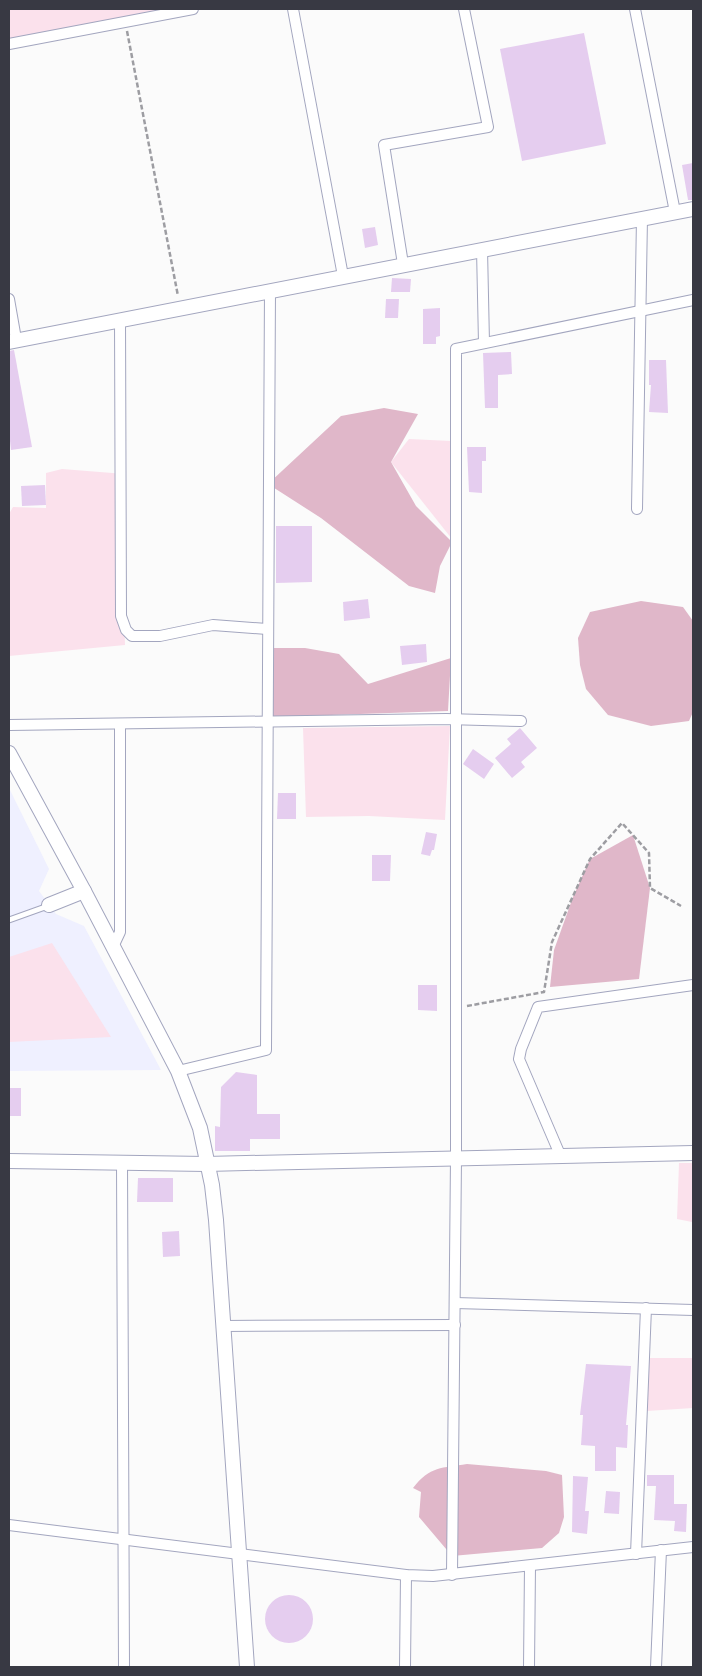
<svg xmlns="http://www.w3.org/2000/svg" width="702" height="1676" viewBox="0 0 702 1676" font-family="Quicksand,sans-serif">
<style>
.built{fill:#eff0ff}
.green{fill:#fbe1ec}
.forest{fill:#e0b7c9}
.building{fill:#e5cdef}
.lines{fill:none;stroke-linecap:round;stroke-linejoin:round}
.service-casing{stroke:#a3a6bf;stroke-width:7}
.minor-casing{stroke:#a3a6bf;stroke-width:12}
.tertiary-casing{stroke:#a3a6bf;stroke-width:16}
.path{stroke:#9d9da2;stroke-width:2.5;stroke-dasharray:5 2.5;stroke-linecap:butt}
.service{stroke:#fff;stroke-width:5}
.minor{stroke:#fff;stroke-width:10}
.tertiary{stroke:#fff;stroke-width:14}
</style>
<rect width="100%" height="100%" fill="#fbfbfb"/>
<path class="built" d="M9,788L49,869L39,891L56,914L84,926L161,1070L9,1071Z"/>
<g class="green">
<path d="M9,9H193L9,44Z"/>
<path d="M409,439L451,441L452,539L391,462Z"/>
<path d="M62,469L125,474L120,504L125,645L9,656V514L13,507L46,508V473Z"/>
<path d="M450,726L445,820L369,816L306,817L303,728Z"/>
<path d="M52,943L111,1037L9,1042V957Z"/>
<path d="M679,1163H693L692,1222L677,1219Z"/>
<path d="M648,1358H693V1408L647,1411Z"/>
</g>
<g class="forest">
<path d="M384,408L418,414L391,462L416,506L452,542L440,566L435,593L409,586L321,518L268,484L341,416Z"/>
<path d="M641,601L683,607L693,621V712L689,721L651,726L608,715L586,689L580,665L578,638L590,612Z"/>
<path d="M267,648H305L339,654L368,684L451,658L448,711L272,717Z"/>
<path d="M633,835L650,888L639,979L550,987L554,950L573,897L590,859Z"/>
<path d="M467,1464L546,1471L562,1475L564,1517L559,1533L542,1548L452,1556L419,1517L421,1492L413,1488C430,1466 442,1468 467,1464Z"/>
</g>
<g class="building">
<path d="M584,33L606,144L522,161L500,49Z"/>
<path d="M693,163V200H688L682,165Z"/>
<path d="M375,227L378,245L365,248L362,229Z"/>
<path d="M392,278L411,279L410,292H391Z"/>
<path d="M386,299H399L398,318H385Z"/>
<path d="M440,308V336L436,337V344H423V309Z"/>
<path d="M14,350L32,447L11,450L9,432V351Z"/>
<path d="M511,352L512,374L498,375V408H485L483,353Z"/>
<path d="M649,360H666L668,413L649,412L651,385H649Z"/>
<path d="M467,447H486V461H482V493L469,492Z"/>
<path d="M45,485L46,505L22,506L21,486Z"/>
<path d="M276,526H312V582L276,583Z"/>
<path d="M368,599L370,618L344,621L343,602Z"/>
<path d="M426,644L427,662L402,665L400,646Z"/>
<path d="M520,728L537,748L521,762L525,767L512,778L495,758L511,744L507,739Z"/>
<path d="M473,749L494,764L484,779L463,764Z"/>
<path d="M278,793H296V819H277Z"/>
<path d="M426,832L437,834L434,850H432L430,856L421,854Z"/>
<path d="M372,855H391L390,881H372Z"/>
<path d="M418,985H437V1011L418,1010Z"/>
<path d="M236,1072L257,1075V1114H280V1139H250V1151H215V1126L220,1127L221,1087Z"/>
<rect x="9" y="1088" width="12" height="28"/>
<path d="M138,1178H173V1202H137Z"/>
<path d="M179,1231L180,1256L163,1257L162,1232Z"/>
<path d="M586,1364L631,1366L626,1425H628L627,1448L616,1447V1471H595V1446L581,1445L583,1415H580Z"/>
<path d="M647,1475H674V1504H687L686,1532L674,1531L675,1521L654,1520L656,1486H647Z"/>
<path d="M573,1476L588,1477L585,1511H589L587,1534L572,1532Z"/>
<path d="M606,1491L620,1492L619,1514L604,1513Z"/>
<circle cx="289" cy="1619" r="24"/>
</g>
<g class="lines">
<g class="service-casing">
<path id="service" d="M9,920L48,906"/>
</g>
<g class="minor-casing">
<g id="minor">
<path d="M293,9L343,276"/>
<path d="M635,9L675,212"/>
<path d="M9,44L193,9"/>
<path d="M482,249L484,343"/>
<path d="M403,264L384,145L488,127L464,9"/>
<path d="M9,299L16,339"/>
<path d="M120,319L121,616L126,630L132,636H160L213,625L267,629"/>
<path d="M637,509L642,218"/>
<path d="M9,725L446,719L521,721"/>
<path d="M113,947L120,932V724"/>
<path d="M178,1071L266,1050L270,290"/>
<path d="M561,1157L519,1059L521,1049L538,1007L693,985"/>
<path d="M122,1162L124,1667"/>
<path d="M455,1303L693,1310"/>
<path d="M223,1326L455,1325"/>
<path d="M9,1525L406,1575L433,1576L693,1547"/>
<path d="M636,1554L646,1308"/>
<path d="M452,1575L456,1158V349L693,300"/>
<path d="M405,1667L406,1575"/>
<path d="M529,1667L530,1566"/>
<path d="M656,1667L661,1550"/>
</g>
</g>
<g class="tertiary-casing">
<g id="tertiary">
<path d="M9,342L693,209"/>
<path d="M9,753L84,891L178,1071L200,1128L212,1185L216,1220L247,1667"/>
<path d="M49,905L84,891"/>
<path d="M9,1161L206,1164L693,1153"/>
</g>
</g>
<g class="path">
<path d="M127,31L178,296"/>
<path d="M467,1006L544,992L552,942L590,859L622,823L649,853L650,888L681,906"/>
</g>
<use href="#service" class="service"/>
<use href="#minor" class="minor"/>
<use href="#tertiary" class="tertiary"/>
</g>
<rect width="702" height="1676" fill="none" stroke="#383943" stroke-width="20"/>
</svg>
